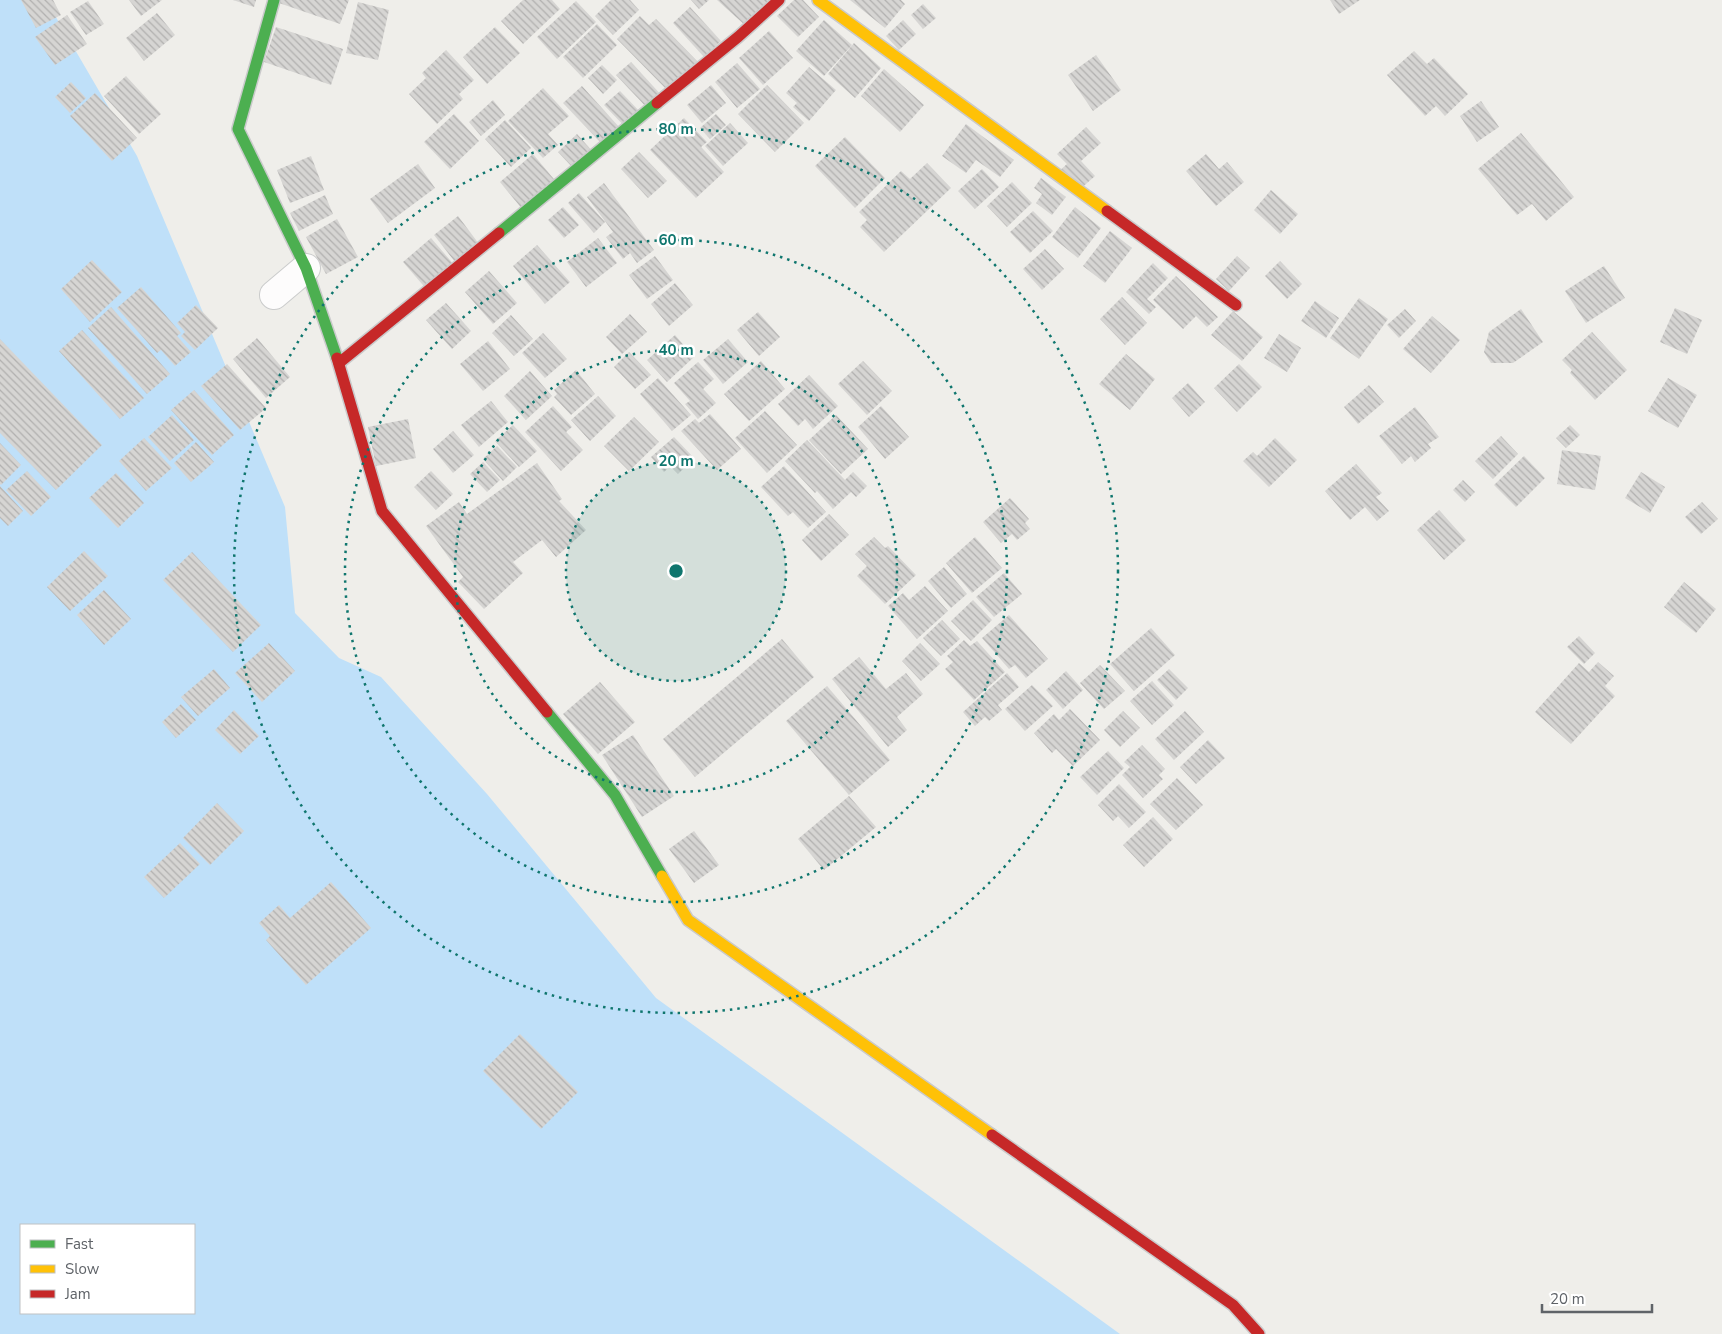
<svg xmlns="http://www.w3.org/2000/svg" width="1722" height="1334" viewBox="0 0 1722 1334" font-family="'Nunito Sans',sans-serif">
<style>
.water{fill:#bfe0f9;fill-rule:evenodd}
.building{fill:url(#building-back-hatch)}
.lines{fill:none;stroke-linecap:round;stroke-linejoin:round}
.street-casing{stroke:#cbcccc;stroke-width:30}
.fast-casing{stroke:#cacacb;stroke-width:14}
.slow-casing{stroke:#cacacb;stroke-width:14}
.jam-casing{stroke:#cacacb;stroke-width:14}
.street{stroke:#fdfcfc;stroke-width:28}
.fast{stroke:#4caf50;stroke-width:11}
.slow{stroke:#ffc107;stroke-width:11}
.jam{stroke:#c62828;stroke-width:11}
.ring{fill:none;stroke:#0f766e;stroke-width:2.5;stroke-dasharray:2.5 5}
.centre{fill:#0f766e;stroke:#fff;stroke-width:2.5}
.ring-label{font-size:15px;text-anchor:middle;font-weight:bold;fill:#0f766e;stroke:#fff;stroke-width:5;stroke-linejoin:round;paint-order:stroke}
</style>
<defs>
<pattern id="building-back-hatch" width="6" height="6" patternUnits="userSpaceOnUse" patternTransform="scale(1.25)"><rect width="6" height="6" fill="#d6d5d3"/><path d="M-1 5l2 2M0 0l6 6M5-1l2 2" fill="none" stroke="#b1b0af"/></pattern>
</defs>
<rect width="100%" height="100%" fill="#efeeea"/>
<path class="water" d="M0,0H46L137,156L285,507L295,613L339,658L381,677L487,794L656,998L1120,1334H0ZM21,1225H194V1313H21Z"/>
<g class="building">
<path d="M21,0H53L61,15L36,28Z"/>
<path d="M129,0H162L141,16Z"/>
<path d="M233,0H256L254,7Z"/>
<path d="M280,0H349L340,24L279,3Z"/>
<path d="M523,0H552L560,9L523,44L501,21Z"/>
<path d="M611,0H630L639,10L613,35L595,16Z"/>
<path d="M691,0H709L699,9Z"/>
<path d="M717,0H771L747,27Z"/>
<path d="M794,0H803L819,17L798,37L777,16Z"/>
<path d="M850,0H901L905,4L885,28Z"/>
<path d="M1330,0H1360L1339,14Z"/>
<path d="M88,1L104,24L86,35L70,12Z"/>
<path d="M576,1L596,22L557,59L537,37Z"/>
<path d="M358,2L389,10L378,60L346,53Z"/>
<path d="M923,4L936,18L923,29L911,15Z"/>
<path d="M690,7L721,41L704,57L673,23Z"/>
<path d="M157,13L175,35L144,61L126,38Z"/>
<path d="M67,15L87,44L55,65L35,37Z"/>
<path d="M640,16L649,25L656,19L701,65L671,94L617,39Z"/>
<path d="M824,20L852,45L824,76L796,51Z"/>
<path d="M903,20L916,34L899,50L886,36Z"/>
<path d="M597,24L617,45L583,78L563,57Z"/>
<path d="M276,27L343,49L331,85L264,62Z"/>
<path d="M495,27L520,53L487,84L463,57Z"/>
<path d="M769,31L793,58L763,85L739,58Z"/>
<path d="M854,43L881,68L855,98L828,74Z"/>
<path d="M446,50L474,80L459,94L463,99L437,124L409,94L426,78L422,73Z"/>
<path d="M1414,51L1427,64L1434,58L1468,94L1445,116L1436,106L1425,116L1387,75Z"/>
<path d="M1096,55L1121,90L1093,111L1068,75Z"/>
<path d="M631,62L664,98L650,111L616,75Z"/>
<path d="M737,63L760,89L737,108L715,82Z"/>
<path d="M602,65L617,80L603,94L588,78Z"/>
<path d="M809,67L836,90L809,121L793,107L797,103L786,93Z"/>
<path d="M884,69L924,105L900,132L861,96Z"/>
<path d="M126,76L161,114L139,134L104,96Z"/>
<path d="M71,82L86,98L70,113L55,97Z"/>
<path d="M711,85L726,103L702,123L687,105Z"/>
<path d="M767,85L804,123L775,152L738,114Z"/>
<path d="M582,86L620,128L603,145L563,103Z"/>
<path d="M543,88L569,116L548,134L558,145L543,158L508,121Z"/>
<path d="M620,91L644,116L629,131L604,105Z"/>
<path d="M95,93L137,138L112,161L70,116Z"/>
<path d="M493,100L505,115L481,136L469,122Z"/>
<path d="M1481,101L1499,127L1477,142L1460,116Z"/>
<path d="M454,114L479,141L450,169L424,142Z"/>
<path d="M716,114L726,125L710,139L700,128Z"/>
<path d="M684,118L707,142L701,147L724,172L696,198L650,150Z"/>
<path d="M505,120L531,148L511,167L485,139Z"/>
<path d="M730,123L748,143L723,166L705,146Z"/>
<path d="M966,124L1014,160L1000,177L976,160L966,173L942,156Z"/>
<path d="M1086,127L1101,143L1081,161L1095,176L1077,192L1058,172L1067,164L1057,154Z"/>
<path d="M1521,133L1574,197L1546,221L1532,204L1517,215L1478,169Z"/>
<path d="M577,134L593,152L574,169L558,152Z"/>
<path d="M845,137L885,178L855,208L815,166Z"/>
<path d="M639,152L667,181L648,198L621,169Z"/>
<path d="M533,154L563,190L523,210L500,182Z"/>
<path d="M1206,154L1219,169L1227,162L1244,182L1216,206L1186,171Z"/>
<path d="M311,156L324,190L290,203L277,170Z"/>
<path d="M927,163L951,188L884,252L860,227L867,220L859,212L901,171L910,179Z"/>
<path d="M418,164L435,188L388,223L370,199Z"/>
<path d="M982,169L999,187L975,209L958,191Z"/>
<path d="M1041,178L1066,197L1052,215L1036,203L1042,194L1034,188Z"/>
<path d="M1012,182L1032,203L1007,227L987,206Z"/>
<path d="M604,183L654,250L637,263L630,253L623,259L606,237L613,232L587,197Z"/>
<path d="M1271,190L1298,214L1280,234L1254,210Z"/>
<path d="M579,193L605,222L594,233L568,203Z"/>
<path d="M325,195L333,214L299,231L290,213Z"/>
<path d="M563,207L579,225L564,238L548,220Z"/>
<path d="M1075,207L1101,228L1078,258L1052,237Z"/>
<path d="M1033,211L1053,231L1030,253L1010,232Z"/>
<path d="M458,216L482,248L459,267L434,235Z"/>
<path d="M337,219L358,257L326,274L306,237Z"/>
<path d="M1110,231L1132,248L1105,283L1083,266Z"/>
<path d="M431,238L456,267L428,291L403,262Z"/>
<path d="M598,238L617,263L586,287L567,262Z"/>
<path d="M537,245L570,282L545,304L513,266Z"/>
<path d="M1045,249L1064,269L1042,290L1023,269Z"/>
<path d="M655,256L673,280L647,299L629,275Z"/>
<path d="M1237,256L1250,268L1229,291L1216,279Z"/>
<path d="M92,260L122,292L90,322L61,289Z"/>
<path d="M1280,261L1302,284L1287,299L1265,276Z"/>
<path d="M1153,263L1168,278L1147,299L1156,307L1149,314L1126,292Z"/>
<path d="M1604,266L1625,298L1586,323L1565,291Z"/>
<path d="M489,271L517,303L493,324L465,292Z"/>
<path d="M1176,276L1218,317L1207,327L1196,316L1183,329L1153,300Z"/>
<path d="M675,283L693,305L669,326L651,304Z"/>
<path d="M141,287L181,333L177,336L191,352L175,366L161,350L157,353L117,308Z"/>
<path d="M1122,297L1147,323L1125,345L1100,319Z"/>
<path d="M1359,298L1388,319L1359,359L1330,338Z"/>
<path d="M1315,301L1339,318L1326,338L1301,321Z"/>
<path d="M446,303L471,331L452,349L426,320Z"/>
<path d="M196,305L218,328L195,350L181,336L185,332L177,323Z"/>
<path d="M111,307L170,374L147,394L88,328Z"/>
<path d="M1675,308L1702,320L1687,354L1660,342Z"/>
<path d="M1405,309L1416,321L1399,338L1387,325Z"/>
<path d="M1521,309L1543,342L1513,363H1491L1484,352L1489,332Z"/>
<path d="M1233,311L1263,337L1242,361L1211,335Z"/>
<path d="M758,312L780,337L759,356L737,330Z"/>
<path d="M630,314L647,332L622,354L606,337Z"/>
<path d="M511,315L533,339L514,356L492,333Z"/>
<path d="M1432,316L1460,340L1431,373L1403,349Z"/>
<path d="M82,330L144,398L120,419L59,351Z"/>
<path d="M1592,332L1627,370L1595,400L1570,373L1572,370L1562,360Z"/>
<path d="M543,333L567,359L545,378L522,353Z"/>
<path d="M1279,334L1301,348L1287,372L1264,358Z"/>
<path d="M675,335L694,357L667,382L647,360Z"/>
<path d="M257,338L290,377L266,398L233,359Z"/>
<path d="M0,339L102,445L56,490L0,433Z"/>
<path d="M728,339L748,362L723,384L703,360Z"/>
<path d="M488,341L510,369L483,391L460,364Z"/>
<path d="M629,352L651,375L635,389L614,367Z"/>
<path d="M1126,354L1155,379L1130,410L1099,384Z"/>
<path d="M761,361L785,389L749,421L724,394Z"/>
<path d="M863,361L892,391L867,415L838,384Z"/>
<path d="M698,362L714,379L703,389L716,403L698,419L685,404L690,401L674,383Z"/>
<path d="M227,364L266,408L240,430L201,386Z"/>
<path d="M1239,364L1262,387L1237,412L1214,388Z"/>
<path d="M576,370L595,394L571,415L554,397L557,394L554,390Z"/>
<path d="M530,371L552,396L526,420L504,396Z"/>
<path d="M809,375L838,406L813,429L805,419L798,426L778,404Z"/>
<path d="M658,378L691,415L672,431L640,394Z"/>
<path d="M1668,378L1697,395L1678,428L1648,411Z"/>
<path d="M1188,383L1205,402L1189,417L1172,398Z"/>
<path d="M1369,385L1384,402L1358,424L1344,407Z"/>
<path d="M194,390L234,435L212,455L171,410Z"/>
<path d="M598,396L616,416L590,441L571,420Z"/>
<path d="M491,401L508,422L479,447L461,425Z"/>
<path d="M553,406L572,427L566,432L583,450L561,471L525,432Z"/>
<path d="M881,406L909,437L885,459L858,427Z"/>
<path d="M1415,407L1439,437L1428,444L1431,448L1415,462L1411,456L1402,464L1379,436Z"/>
<path d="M765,411L797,445L767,473L735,438Z"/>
<path d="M710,414L741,449L717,470L681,431L695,419L699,423Z"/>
<path d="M172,415L194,440L170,461L148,437Z"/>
<path d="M836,415L868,449L841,474L809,440Z"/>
<path d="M634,417L659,442L629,471L604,446Z"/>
<path d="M408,419L416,458L376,466L368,427Z"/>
<path d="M513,425L537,451L519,467L495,441Z"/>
<path d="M1570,425L1580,435L1566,448L1556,438Z"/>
<path d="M453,431L474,455L453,473L433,449Z"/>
<path d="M1501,436L1518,454L1493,479L1475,461Z"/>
<path d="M674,437L694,458L678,474L670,466L664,472L651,457Z"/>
<path d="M144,438L172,468L146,491L119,461Z"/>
<path d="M1275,438L1297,460L1269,487L1243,461L1253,452L1257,456Z"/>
<path d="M807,440L845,480L853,472L867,486L856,497L851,492L833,509L817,491L815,493L785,461Z"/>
<path d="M196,442L214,462L191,482L174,463Z"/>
<path d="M0,443L21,465L1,485L0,484Z"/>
<path d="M497,446L517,467L503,481L483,459Z"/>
<path d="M1562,450L1601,456L1595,490L1557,484Z"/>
<path d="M1524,456L1545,478L1516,507L1494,485Z"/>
<path d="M483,462L500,480L487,492L470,474Z"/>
<path d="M537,463L562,499L559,501L586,530L556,557L542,540L513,562L523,573L484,609L458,582L463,577L426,526L459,502L467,514Z"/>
<path d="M1356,464L1382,493L1376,497L1389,511L1377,521L1365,507L1350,520L1325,491Z"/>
<path d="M784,466L826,512L808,528L793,512L788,516L761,487Z"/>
<path d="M27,471L51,497L31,516L6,490Z"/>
<path d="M431,471L453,494L436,510L414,487Z"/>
<path d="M1641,472L1665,487L1650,513L1625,498Z"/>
<path d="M116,473L144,503L118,528L89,498Z"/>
<path d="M1463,480L1475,492L1465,502L1453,490Z"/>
<path d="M0,486L23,511L8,526L0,518Z"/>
<path d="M1010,498L1029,519L1025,523L1030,529L1017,540L1012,534L1001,543L983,522Z"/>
<path d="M1702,502L1718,519L1701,534L1685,517Z"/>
<path d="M1439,510L1466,540L1444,560L1417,530Z"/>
<path d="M829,514L849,535L821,561L802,540Z"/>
<path d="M874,537L885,548L888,546L916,575L885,604L857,576L867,566L855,554Z"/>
<path d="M975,537L1002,568L972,593L946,563Z"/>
<path d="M84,551L108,576L70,611L47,587Z"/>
<path d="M192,552L261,625L233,652L163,580Z"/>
<path d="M944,567L967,594L951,608L928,581Z"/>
<path d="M1004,573L1022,594L994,617L976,597Z"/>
<path d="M1684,582L1716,609L1696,633L1664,607Z"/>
<path d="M925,586L948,611L917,639L888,606L903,593L909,600Z"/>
<path d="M104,590L131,619L104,645L77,615Z"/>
<path d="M973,600L992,620L971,641L951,621Z"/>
<path d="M1009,615L1048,659L1026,678L1015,665L1009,669L982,638Z"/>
<path d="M942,620L960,639L941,656L923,638Z"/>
<path d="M1151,628L1175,655L1134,691L1110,664Z"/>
<path d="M1579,636L1595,653L1584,664L1567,647Z"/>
<path d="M782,639L814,677L695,777L663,739Z"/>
<path d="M964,640L970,646L977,641L1005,672L974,700L945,669L953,662L947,656Z"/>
<path d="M269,643L295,671L262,702L235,673Z"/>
<path d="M920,643L940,664L921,681L902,661Z"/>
<path d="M859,657L886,689L906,673L923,694L897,717L907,730L888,747L832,679Z"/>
<path d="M1598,662L1614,676L1605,686L1615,696L1571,744L1535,712L1579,663L1589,672Z"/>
<path d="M1100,665L1125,691L1104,709L1080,683Z"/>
<path d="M214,669L230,688L198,716L181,697Z"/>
<path d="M1169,669L1188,688L1176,700L1157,680Z"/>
<path d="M1066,671L1083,690L1063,709L1046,690Z"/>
<path d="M1007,673L1019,687L998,705L1002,710L989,721L985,717L975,726L963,712Z"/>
<path d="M1152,681L1174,705L1152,725L1130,701Z"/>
<path d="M600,682L635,722L598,754L563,714Z"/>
<path d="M1032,685L1053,706L1025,731L1005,709Z"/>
<path d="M827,686L890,760L849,795L786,721Z"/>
<path d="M181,704L196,720L176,738L162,722Z"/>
<path d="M1070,709L1100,740L1073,766L1056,749L1052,753L1034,733L1054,714L1059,720Z"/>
<path d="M234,710L259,736L240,754L215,730Z"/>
<path d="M1123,711L1140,728L1120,747L1104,730Z"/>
<path d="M1185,711L1204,732L1174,760L1155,739Z"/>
<path d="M633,735L674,796L642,817L602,755Z"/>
<path d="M1208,740L1225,758L1196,784L1180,767Z"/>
<path d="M1142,745L1165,769L1159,775L1163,779L1143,798L1122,775L1130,767L1124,762Z"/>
<path d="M1108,751L1124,768L1097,795L1080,777Z"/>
<path d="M1177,778L1203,805L1176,830L1150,804Z"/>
<path d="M1119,784L1146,812L1129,828L1118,816L1113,821L1098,805Z"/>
<path d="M849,796L876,827L824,870L798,839Z"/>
<path d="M217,803L244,831L210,865L183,838Z"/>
<path d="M1153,817L1173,839L1144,867L1123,845Z"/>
<path d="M694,831L719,865L694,883L669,849Z"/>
<path d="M180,843L200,864L164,898L144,877Z"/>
<path d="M331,882L371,928L306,985L266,940L270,936L259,923L279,905L290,918Z"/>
<path d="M520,1034L578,1092L541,1129L483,1071Z"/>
</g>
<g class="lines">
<g class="street-casing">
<path id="street" d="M274,295L306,268"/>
</g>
<g class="fast-casing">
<g id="fast">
<path d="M274,0L238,129L306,268L337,358"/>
<path d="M499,233L657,103"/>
<path d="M547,712L615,795L662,876"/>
</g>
</g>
<g class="slow-casing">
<g id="slow">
<path d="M818,0L1107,211"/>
<path d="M662,876L688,920L992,1135"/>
</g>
</g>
<g class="jam-casing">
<g id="jam">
<path d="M657,103L738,37L779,0"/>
<path d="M1107,211L1236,305"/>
<path d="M337,358L382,511L547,712"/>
<path d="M339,363L499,233"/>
<path d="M992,1135L1233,1305L1259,1334"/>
</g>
</g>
<use href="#street" class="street"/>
<use href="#fast" class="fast"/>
<use href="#slow" class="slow"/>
<use href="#jam" class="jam"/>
</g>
<circle cx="676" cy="571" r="110" fill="#0f766e" fill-opacity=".12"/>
<g class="ring">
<circle cx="676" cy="571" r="110"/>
<circle cx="676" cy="571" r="221"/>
<circle cx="676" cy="571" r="331"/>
<circle cx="676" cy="571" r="442"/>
</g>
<circle cx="676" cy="571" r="8" class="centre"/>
<g class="ring-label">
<text x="676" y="134">80 m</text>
<text x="676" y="245">60 m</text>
<text x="676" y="355">40 m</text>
<text x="676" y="466">20 m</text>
</g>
<rect x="20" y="1224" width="175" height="90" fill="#ffffff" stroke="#bfc1c3"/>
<rect x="30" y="1240" width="25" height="8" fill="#4caf50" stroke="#bfc1c3"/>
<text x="65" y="1249" font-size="15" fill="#5f6368">Fast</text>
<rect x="30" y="1265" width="25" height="8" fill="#ffc107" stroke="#bfc1c3"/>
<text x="65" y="1274" font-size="15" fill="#5f6368">Slow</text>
<rect x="30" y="1290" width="25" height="8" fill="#c62828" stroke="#bfc1c3"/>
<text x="65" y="1299" font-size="15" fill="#5f6368">Jam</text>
<path d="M1542 1304v8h110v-8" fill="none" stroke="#5f6368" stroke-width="2.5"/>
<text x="1550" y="1304" font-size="15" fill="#5f6368" stroke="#ffffff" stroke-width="4" paint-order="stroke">20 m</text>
</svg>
